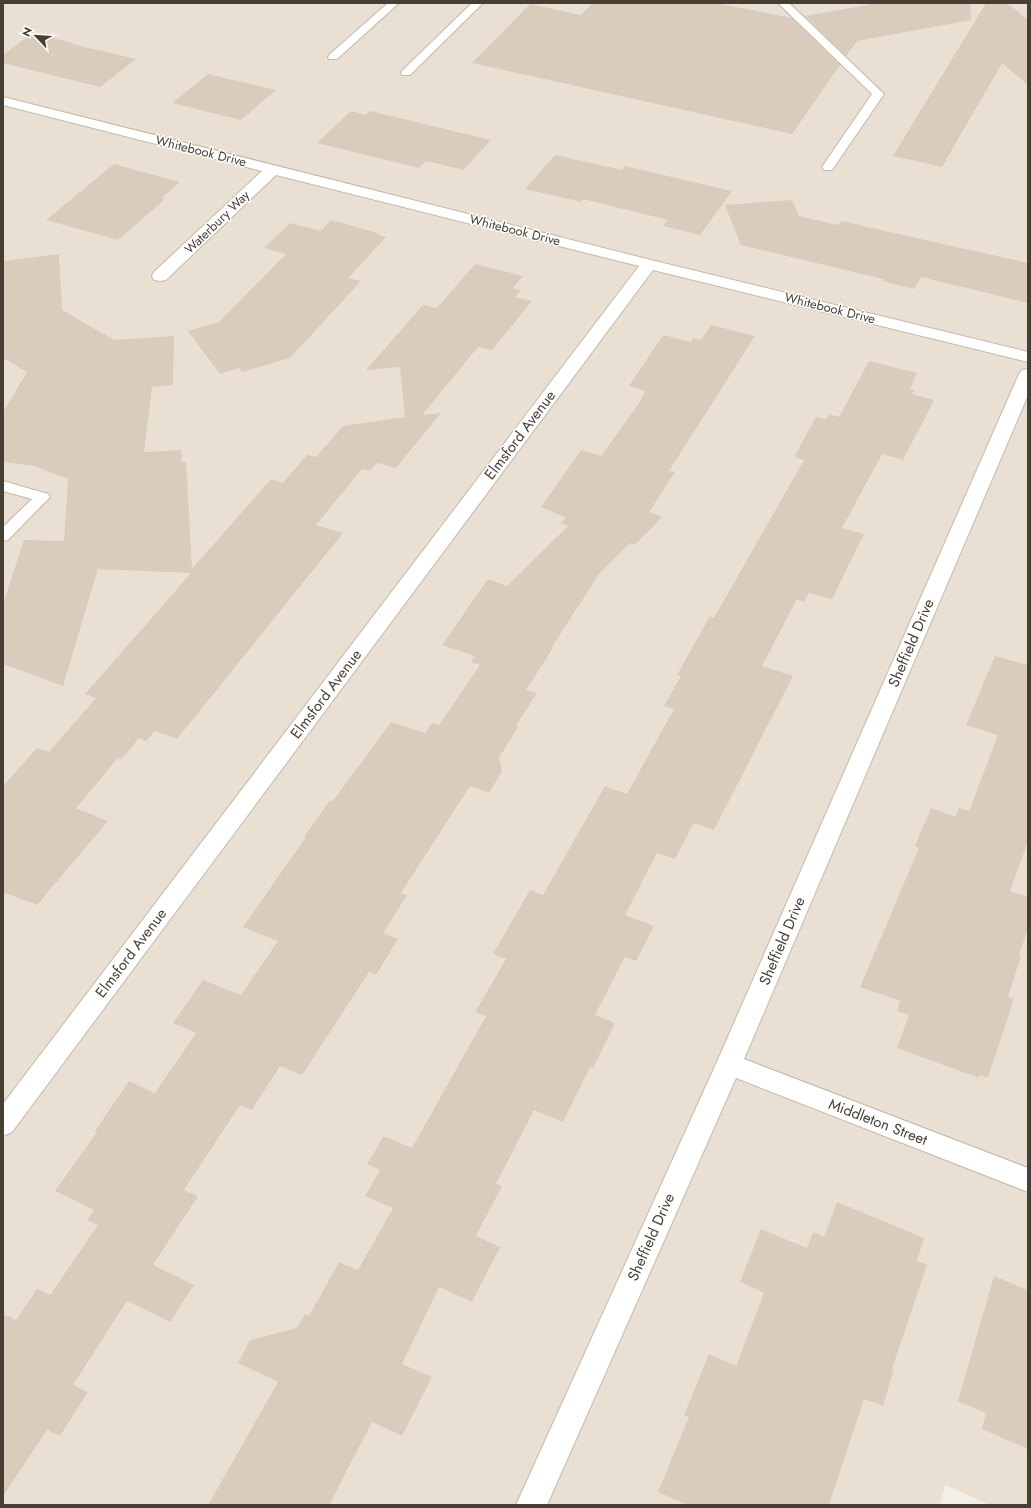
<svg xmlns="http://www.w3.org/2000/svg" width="1031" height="1508" viewBox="0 0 1031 1508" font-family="Jost,sans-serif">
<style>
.residential{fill:#e9e0d3}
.building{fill:#daccbd}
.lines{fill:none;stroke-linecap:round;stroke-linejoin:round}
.service-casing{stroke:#c3b9aa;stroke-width:2}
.minor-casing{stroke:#c3b9aa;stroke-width:2}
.service{fill:#fff;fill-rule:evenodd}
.minor{fill:#fff;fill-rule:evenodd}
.labels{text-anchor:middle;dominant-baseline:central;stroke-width:3;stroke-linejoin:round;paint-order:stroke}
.far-street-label{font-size:13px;fill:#473f34;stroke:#fff}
.street-label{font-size:15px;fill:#473f34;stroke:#fff}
</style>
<rect width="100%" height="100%" fill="#f4efe6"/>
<path class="residential" d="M3,3H1028V1505H990L945,1485L940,1505H3Z"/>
<g class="building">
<path d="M592,3H716L792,18L840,65L792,134L472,63L530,4L581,15Z"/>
<path d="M879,3H970L971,20L857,41L846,56L805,16Z"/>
<path d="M986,3H1007L1028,20V85L1002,63L942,167L893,156Z"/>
<path d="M33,33L73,43L72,44L136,59L100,87L3,63V55Z"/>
<path d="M208,74L276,90L241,120L172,103Z"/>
<path d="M351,111L366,115L370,111L491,140L463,170L426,161L419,168L317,143Z"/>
<path d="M555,155L622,170L625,166L732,191L700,235L663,226L668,220L583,199L581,202L525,189Z"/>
<path d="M114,164L180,182L161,198L165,199L118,240L46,220Z"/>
<path d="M792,200L799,216L838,225L841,221L1028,263V303L921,277L914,289L882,281L883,279L741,245L725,205Z"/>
<path d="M331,220L378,233L377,234L386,237L348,278L361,281L290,358L242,372L239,368L220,374L188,331L219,322L286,254L264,248L290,223L321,231Z"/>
<path d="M59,254L62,310L114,340L174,336L173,385L152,387L144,452L181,450L182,462H186L192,569L271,479L283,483L307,455L316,457L343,426L405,417L400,367L366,370L423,305L437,308L475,264L523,276L513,288L521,290L515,297L532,301L492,350L478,347L422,415L441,413L396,468L377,463L370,471L362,469L316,525L343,533L177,739L155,731L146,741L139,738L122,759L118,758L76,808L108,821L37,905L3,892V786L37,748L49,752L96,698L85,694L191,573L98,569L63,686L3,664V604L24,540L64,541L68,479L34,466L3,462V412L27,372L3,358V261Z"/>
<path d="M711,325L755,336L669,471L675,472L649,512L662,517L635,545L630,543L599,574L552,647L553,648L526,690L537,693L516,726L518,727L499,758L502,771L489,793L470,786L401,893L407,895L383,933L398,939L376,975L369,972L302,1075L280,1066L252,1110L240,1105L184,1190L198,1196L153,1265L194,1285L170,1322L127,1301L73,1385L88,1392L60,1436L47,1430L3,1496V1314L16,1320L37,1289L50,1295L98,1225L87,1220L94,1210L55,1191L97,1132L95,1131L129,1081L155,1093L196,1033L173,1023L203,980L241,995L278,941L243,927L306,837H304L330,800L333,801L391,722L425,733L432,723L439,725L480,665L471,662L475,656L442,645L488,579L507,586L568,526L561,523L566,518L541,507L581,450L601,456L642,399L641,398L646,391L629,386L663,335L691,342L693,338L701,340Z"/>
<path d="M869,361L917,373L910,389L915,390L912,394L934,400L903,460L882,454L842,528L864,534L832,599L809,593L804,602L797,599L762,666L793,676L714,830L694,823L675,859L657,853L625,915L654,926L636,961L625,957L595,1015L615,1023L593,1068L590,1067L563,1122L534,1110L496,1184L502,1186L476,1236L500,1247L472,1302L439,1287L402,1364L432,1377L402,1436L372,1422L329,1505H208L278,1382L238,1363L250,1340L297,1328L305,1314L309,1316L339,1262L358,1270L393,1208L365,1196L380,1170L367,1164L384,1136L412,1148L486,1016L475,1012L506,959L493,954L530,890L543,895L605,786L627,794L674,709L664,706L681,676L677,675L710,616L714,618L804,460L794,457L816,417L826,419L829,414L839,417Z"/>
<path d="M995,656L1028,665V841L1010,891L1028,897V928L1019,955L1021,956L1008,997L1014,999L988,1078L980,1075L979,1078L897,1048L909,1015L897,1011L900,1001L860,987L919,848L915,846L931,808L955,817L959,808L969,811L998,735L966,725Z"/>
<path d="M837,1202L924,1238L917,1261L927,1265L892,1369H894L883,1406L864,1399L829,1505H687L658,1492L689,1417L684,1415L709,1354L736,1366L764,1293L740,1282L761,1229L807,1248L813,1232L824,1237Z"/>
<path d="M994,1276L1028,1290V1449L982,1429L986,1413L958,1401Z"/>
</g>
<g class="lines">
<g class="service-casing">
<g id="service">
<path d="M388,3H399L337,59H329L328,57L329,55Z"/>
<path d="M472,3H483L410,75H402L401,73L402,71Z"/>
<path d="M778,3H789L884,94L832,170H824L822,167L872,94Z"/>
<path d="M3,481L48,494L50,497L8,540L3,541V527L32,499L3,491Z"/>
</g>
</g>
<g class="minor-casing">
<g id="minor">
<path d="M3,97L651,260L1028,352V362L653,270L12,1132L3,1136V1104L639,266L276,175L166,280L160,281L154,280L152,276L154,272L262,171L3,105Z"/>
<path d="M1028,369V395L744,1059L1028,1168V1192L736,1078L547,1505H516L716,1064L1019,374L1022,370Z"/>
</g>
</g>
<use href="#service" class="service"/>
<use href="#minor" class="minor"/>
</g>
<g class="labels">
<g class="far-street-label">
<text transform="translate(201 151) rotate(14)">Whitebook Drive</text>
<text transform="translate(217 222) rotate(-44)">Waterbury Way</text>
<text transform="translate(515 230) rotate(14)">Whitebook Drive</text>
<text transform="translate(830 308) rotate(14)">Whitebook Drive</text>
</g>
<g class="street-label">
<text transform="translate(520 435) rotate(-53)">Elmsford Avenue</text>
<text transform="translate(911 643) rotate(-67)">Sheffield Drive</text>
<text transform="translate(326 694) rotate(-53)">Elmsford Avenue</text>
<text transform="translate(782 941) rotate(-67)">Sheffield Drive</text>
<text transform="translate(131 953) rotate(-53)">Elmsford Avenue</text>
<text transform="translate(878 1122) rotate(21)">Middleton Street</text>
<text transform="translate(651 1237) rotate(-66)">Sheffield Drive</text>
</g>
</g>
<rect width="1031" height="1508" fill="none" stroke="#473f34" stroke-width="8"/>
<g transform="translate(36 36) rotate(295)" stroke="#ffffff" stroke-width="3" paint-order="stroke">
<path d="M0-3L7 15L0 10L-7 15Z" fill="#473f34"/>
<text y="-6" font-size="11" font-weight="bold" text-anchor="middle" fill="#473f34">N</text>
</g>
</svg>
